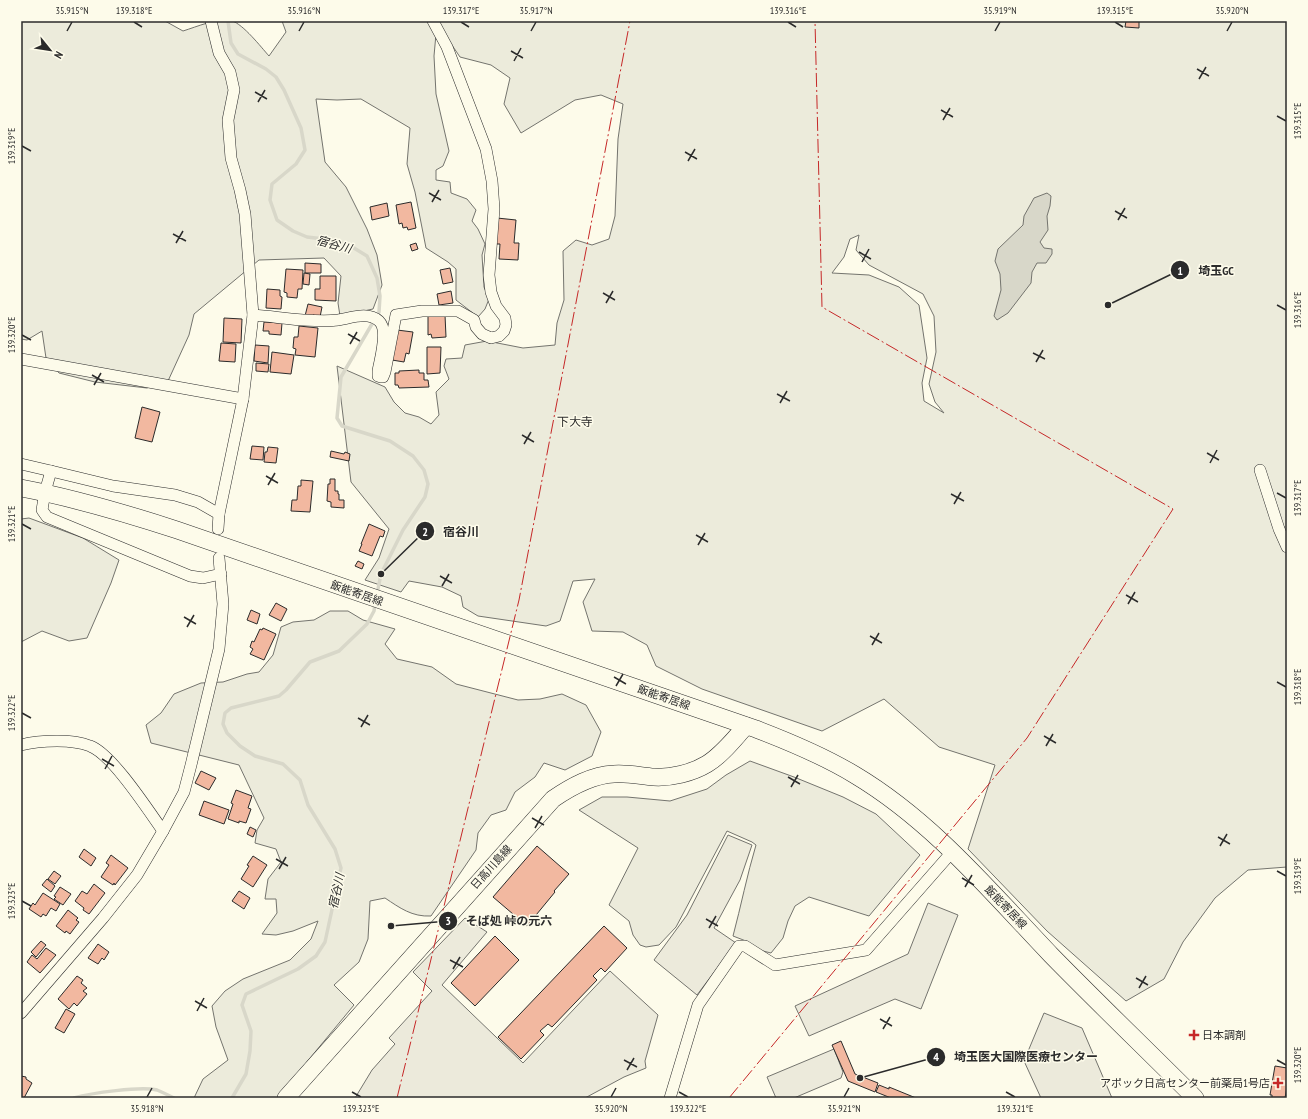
<svg xmlns="http://www.w3.org/2000/svg" width="1308" height="1119" viewBox="0 0 1308 1119" font-family="'PT Sans Narrow','Noto Sans JP',sans-serif">
<style>
.green{fill:#ecebdb;stroke:#74746e;fill-rule:evenodd}
.parking{fill:#eceadb;stroke:#74746e}
.water{fill:#d8d7c9;stroke:#74746e}
.lines{fill:none;stroke-linecap:round;stroke-linejoin:round}
.stream{stroke:#d8d7c9;stroke-width:3.5}
.building{fill:#f2b8a0;stroke:#2b2b2b}
.minor-casing{stroke:#2b2b2b;stroke-width:12}
.primary-casing{stroke:#2b2b2b;stroke-width:18}
.minor{stroke:#fdfbea;stroke-width:11}
.primary{stroke:#fdfbea;stroke-width:17}
.power{stroke:#c62828;stroke-width:1;stroke-dasharray:14 3 2 3;stroke-linecap:butt}
.ticks{fill:none;stroke:#2b2b2b;stroke-width:1.5}
.poi-dot{fill:#c62828;stroke:#fdfbea;stroke-width:1.5}
.labels{text-anchor:middle;dominant-baseline:central;stroke-width:3;stroke-linejoin:round;paint-order:stroke}
.street-label{font-size:11px;fill:#2b2b2b;stroke:#fdfbea}
.poi-label{font-size:11px;fill:#2b2b2b;stroke:#fdfbea;text-anchor:start}
.water-label{font-size:12px;font-style:italic;fill:#2b2b2b;stroke:#fdfbea}
.neighbourhood-label{font-size:12px;fill:#2b2b2b;stroke:#fdfbea}
.leader{fill:none;stroke:#2b2b2b;stroke-width:1.5}
.callout-dot{fill:#2b2b2b;stroke:#fdfbea;stroke-width:1.5}
.mark-label{font-size:12px;text-anchor:middle;font-weight:bold;fill:#fff}
.callout-label{font-size:12px;text-anchor:middle;font-weight:bold;fill:#2b2b2b;stroke:#fdfbea;stroke-width:3;stroke-linejoin:round;paint-order:stroke}
.neatline{fill:none;stroke:#2b2b2b;stroke-width:1.5}
.ticks-label{font-size:10px;text-anchor:middle;fill:#2b2b2b}
</style>
<rect width="100%" height="100%" fill="#fdfbea"/>
<g class="green">
<path d="M21,21H165L183,31C196,27 219,17 232,21C243,24 261,47 269,56L286,32L282,21H1287V867L1248,870L1215,898L1183,942L1164,979L1126,1001L1047,931L968,849L995,765L939,747L884,699L822,731L702,689L656,666L647,645L623,632L592,631L583,602L595,579L573,581L560,621L546,626L478,616L463,607L461,596L442,587L409,581L401,592L365,580L379,558L389,529L351,482L337,366L385,387L394,402L405,413L419,417L431,424L439,415L436,392L449,379L444,366L446,359L462,358L465,345L487,341L523,348L555,345L557,323L564,300L563,251L576,240L592,245L609,239L615,216L618,139L623,104L601,95L575,100L521,133L504,104L510,78L491,65L460,57L437,23L434,56L436,94L449,151L443,166L436,170V180L450,182L451,193L467,199L476,210L472,221L478,229L485,244L482,255L484,287L489,299L485,309L478,317L456,300V269L448,262L426,248L415,192L407,164L410,128L361,99L337,100L316,99L325,162L346,187L367,229L377,255L382,285L373,309L340,316L338,303L341,276L324,258L259,260L194,314L189,335L168,381L147,388L95,382L59,373L46,358L42,331L27,340L21,339ZM859,235L856,250L869,265L923,294L934,316L936,352L929,384L935,402L944,413L924,401L922,383L927,358L919,305L899,287L869,275L832,273L844,257L850,239Z"/>
<path d="M29,518L83,538L119,560L111,583L87,638L69,641L42,631L21,642V519Z"/>
<path d="M330,611H348L363,620L395,629L385,644L397,659L432,667L456,684L518,700L540,699L562,694L586,705L601,732L592,756L565,770L544,763L535,777L515,792L506,810L491,815L478,833L476,850L431,916C412,917 400,908 385,898L370,901L368,939L359,962L334,985L354,1005L277,1098H194L203,1079L228,1060L216,1027L212,1006L225,991L243,979L290,960L311,939L318,921L293,931L276,935L262,934L277,913L276,899H265L268,879L281,862L276,849L255,843L257,830L264,818L239,765L151,743L146,725L161,713L174,694L201,683L223,682L247,674L259,672L273,655L281,627L293,622L314,620Z"/>
<path d="M750,761L794,777L843,797L876,814L920,855L869,916L809,897L795,906L788,921L783,938L771,953L759,950L746,941L733,936C741,906 747,875 756,845L752,842L727,831L676,927L659,945L646,947L640,945L633,935L629,921L609,905L638,848L579,810L602,797H627L670,801L707,789L726,775Z"/>
</g>
<g class="parking">
<path d="M728,835L752,845L740,880L714,928L736,943L697,995L654,960L687,915Z"/>
<path d="M928,903L958,915L921,1009L895,999L809,1036L795,1006L908,954Z"/>
<path d="M465,918L487,932L442,985L523,1063L610,971L658,1015L645,1061L646,1068L624,1077L585,1098H355L372,1070L395,1044L389,1038L432,991L413,972Z"/>
<path d="M1044,1013L1082,1028L1112,1098H1041L1024,1061Z"/>
<path d="M834,1049L843,1072L841,1078L794,1098H776L767,1077Z"/>
</g>
<path class="water" d="M1047,193L1051,196L1050,206L1047,216L1048,230L1040,242L1044,248L1052,249V254L1046,263H1037L1032,272L1031,283L1008,313L997,320L994,316L1001,290L1000,274L995,261L998,249L1023,225L1024,216L1034,198Z"/>
<g class="lines">
<g class="stream">
<path d="M228,21L231,43L238,54L266,69L276,77L284,90L301,128L305,150L296,164L272,184L270,200L277,220L293,231L307,237L324,239L349,245L367,256L377,278L380,296L379,312L341,377L337,418L342,426L390,441L413,456L424,470L428,484L425,497L403,530L381,574L377,594"/>
<path d="M74,1098C91,1093 141,1086 157,1090C162,1092 168,1095 174,1098"/>
<path d="M232,1098L246,1074L250,1051L251,1031L242,1005L246,994L298,969L316,956L325,942L341,868L335,849L308,805L300,780L283,764L255,756L240,746L227,733L223,724L225,713L231,708L279,696L286,690L310,662L339,651L367,624L374,611L375,604"/>
</g>
</g>
<g class="building">
<path d="M1126,21H1139V28L1125,27Z"/>
<path d="M411,202L416,228L408,230L407,227L403,228L402,223L399,224L396,205Z"/>
<path d="M387,203L389,216L372,220L370,207Z"/>
<path d="M497,218L516,220L514,243H519L518,260L499,259L500,244H495Z"/>
<path d="M416,243L418,249L412,251L410,245Z"/>
<path d="M305,263L321,264V273H305Z"/>
<path d="M450,268L453,282L443,284L440,270Z"/>
<path d="M286,269L303,270L302,289H298L297,298L287,297V293L284,292Z"/>
<path d="M304,273L310,274L309,285L303,284Z"/>
<path d="M320,276H336V301L315,300V289H320Z"/>
<path d="M267,289L280,290V296L282,297L281,309L266,308Z"/>
<path d="M451,291L453,303L439,305L437,294Z"/>
<path d="M308,304L322,307L320,317L313,315L312,317L305,316Z"/>
<path d="M445,315L446,337L432,338L431,334L428,335V316Z"/>
<path d="M224,318L242,319L241,343L223,342Z"/>
<path d="M264,322L282,323L281,335L269,334V331H263Z"/>
<path d="M299,326L318,328L315,357L295,355L296,349L293,348L294,337H298Z"/>
<path d="M397,330L413,332L409,354L406,353L404,362L392,360Z"/>
<path d="M221,343L236,344L235,362L219,361Z"/>
<path d="M255,345L269,346L268,363L254,361Z"/>
<path d="M427,347H441L440,373L427,374Z"/>
<path d="M272,352L294,355L291,374L270,372Z"/>
<path d="M256,363L269,364L268,372L256,371Z"/>
<path d="M419,370V373H424V380H428L429,387L399,388L398,385H395V373H399V371Z"/>
<path d="M142,407L160,412L152,442L135,438Z"/>
<path d="M252,446L264,447L263,460L250,459Z"/>
<path d="M268,447L278,448L276,463L264,462L265,452H267Z"/>
<path d="M331,451L344,454L345,452L350,454L349,461L330,457Z"/>
<path d="M330,479H335V491H338V494H339V500H344V508L331,507V502L327,501L328,484H330Z"/>
<path d="M301,480L313,481L310,512L291,511L292,500H297L298,486H301Z"/>
<path d="M369,524L385,531L383,537L380,536L372,556L359,551L362,544H361Z"/>
<path d="M358,561L364,564L362,569L355,566Z"/>
<path d="M276,603L287,609L281,621L269,615Z"/>
<path d="M251,610L260,614L257,624L247,620Z"/>
<path d="M263,628L276,634L264,660L250,654L253,649L250,647L252,641L254,642L260,629L262,630Z"/>
<path d="M201,771L216,778L209,790L195,783Z"/>
<path d="M236,790L252,796L248,808L251,809L246,823L239,821V823L228,819L233,804L231,803Z"/>
<path d="M204,801L229,810L224,824L199,815Z"/>
<path d="M250,827L256,830L253,837L247,834Z"/>
<path d="M537,846L569,874L554,891L555,892L527,926L493,897Z"/>
<path d="M84,849L96,858L91,866L79,857Z"/>
<path d="M111,855L128,868L115,885L114,883L113,885L101,877L109,865L106,863Z"/>
<path d="M253,856L267,865L253,887L241,879L249,866L247,865Z"/>
<path d="M54,871L61,876L55,884L48,879Z"/>
<path d="M47,879L55,886L51,892L42,885Z"/>
<path d="M94,884L105,893L89,914L83,910L84,908L75,901L82,891L87,894Z"/>
<path d="M60,887L71,894L63,905L54,899L56,897L54,896Z"/>
<path d="M239,891L250,898L244,909L232,901Z"/>
<path d="M43,893L60,904L56,911L51,908L46,916L43,914L41,917L29,909L33,903L35,905Z"/>
<path d="M68,910L78,918L76,920L79,922L70,934L66,931L65,933L56,926Z"/>
<path d="M604,926L627,948L605,972L601,968L593,976L597,980L552,1027L548,1024L540,1031L544,1035L521,1059L498,1037Z"/>
<path d="M495,936L519,960L475,1006L451,983Z"/>
<path d="M41,941L46,945L36,957L31,952Z"/>
<path d="M98,944L109,952L104,960L102,958L98,964L88,958Z"/>
<path d="M46,948L56,955L40,973L27,962L32,955L37,959Z"/>
<path d="M77,976L83,980L81,983L87,988L83,991L87,994L77,1006L74,1003L69,1009L58,999Z"/>
<path d="M66,1009L75,1014L64,1033L55,1028Z"/>
<path d="M841,1041L855,1074L878,1083L875,1092L848,1081L832,1045Z"/>
<path d="M1275,1066L1287,1068V1086L1285,1098H1272V1095H1270Z"/>
<path d="M21,1076L26,1077V1079L32,1083L24,1098H21Z"/>
<path d="M879,1085L889,1089V1087L916,1098H891L876,1092Z"/>
</g>
<g class="lines">
<g class="minor-casing">
<g id="minor">
<path d="M211,21L219,53L230,72L234,90L228,120L231,158L240,190L245,214L253,315L243,399L219,514L218,529"/>
<path d="M253,315C280,317 311,323 338,320C351,318 368,311 379,321C389,330 380,359 378,371V376L381,377H383L385,372L396,315L422,311H458L474,320L476,327L482,334L491,338L499,336L504,331L506,325L505,318L496,306L491,292L489,275L494,209L492,181L486,149L447,47L433,21"/>
<path d="M21,359L243,399"/>
<path d="M21,464L51,471"/>
<path d="M1260,470L1279,529L1287,547"/>
<path d="M219,514L198,502L175,495L113,486L51,471L45,492L42,510L47,517L190,576L203,578L221,574"/>
<path d="M21,745C32,742 46,741 57,741C68,741 80,742 90,746C112,754 148,810 163,831"/>
<path d="M21,1013L103,918L137,875L163,831L184,792L191,765L219,649L223,604L219,558"/>
<path d="M670,1098L698,1005L739,946H745L775,965L866,950L952,852"/>
</g>
</g>
<g class="primary-casing">
<g id="primary">
<path d="M21,488C74,498 125,513 177,530L756,729C790,742 824,756 855,775C932,821 990,891 1051,955C1098,1003 1147,1050 1195,1098"/>
<path d="M286,1098L553,799C572,786 592,775 614,774C628,773 641,776 654,777C671,778 692,773 707,764C722,755 734,739 746,726"/>
</g>
</g>
<use href="#minor" class="minor"/>
<use href="#primary" class="primary"/>
<g class="power">
<path d="M397,1098L519,600L630,21"/>
<path d="M729,1098L1027,738L1173,509L822,307L815,21"/>
</g>
</g>
<path class="ticks" d="M134,22L142,27M461,22L469,27M788,22L796,27M1115,22L1123,27M67,31L72,22M299,31L304,22M531,31L536,22M995,31L1000,22M1227,31L1232,22M511,51L523,58M514,61L521,48M1197,69L1209,76M1199,79L1206,67M255,92L267,99M258,102L265,90M941,110L953,117M1277,116L1286,121M943,120L950,108M22,146L31,151M685,152L697,159M688,161L695,149M429,193L441,200M432,202L439,190M1115,211L1127,218M1118,220L1125,208M173,234L186,241M176,243L183,231M859,252L871,259M862,262L869,249M603,293L615,300M606,303L613,291M1277,305L1286,310M348,334L360,341M22,335L31,340M350,344L357,332M1033,353L1045,359M1036,362L1043,350M92,375L104,382M94,385L101,373M777,394L790,401M780,403L787,391M522,435L534,442M524,444L531,432M1207,453L1219,460M1210,463L1217,450M266,476L278,483M268,485L275,473M1277,493L1286,498M951,494L964,501M954,504L961,492M22,524L31,529M696,535L708,542M698,545L705,533M440,576L452,583M442,586L449,574M1126,595L1138,602M1128,604L1135,592M184,617L196,624M187,627L194,615M870,636L882,643M872,645L879,633M614,677L626,684M1277,682L1286,687M616,686L623,674M22,713L31,718M358,718L370,725M361,727L368,715M1044,736L1056,743M1046,746L1053,734M102,759L114,766M105,769L112,756M788,777L800,784M791,787L798,775M532,818L544,825M535,828L542,816M1218,837L1230,844M1220,846L1227,834M276,859L288,866M279,869L286,857M1277,871L1286,876M962,878L974,885M965,887L972,875M22,901L31,906M706,919L718,926M709,928L716,916M450,960L463,967M453,969L460,957M1136,978L1148,985M1139,988L1146,976M195,1001L207,1008M197,1011L204,998M880,1019L892,1026M883,1029L890,1017M624,1060L637,1067M1277,1060L1286,1065M627,1070L634,1058M352,1092L361,1097M679,1092L688,1097M1006,1092L1015,1097M147,1097L152,1088M611,1097L616,1088M844,1097L849,1088"/>
<g class="poi-dot">
<path d="M1192 1029h4v4h4v4h-4v4h-4v-4h-4v-4h4z"/>
<path d="M1276 1077h4v4h4v4h-4v4h-4v-4h-4v-4h4z"/>
</g>
<g class="labels">
<g class="street-label">
<text transform="translate(357 593) rotate(19)">飯能寄居線</text>
<text transform="translate(664 697) rotate(19)">飯能寄居線</text>
<text transform="translate(491 867) rotate(-48)">日高川島線</text>
<text transform="translate(1006 907) rotate(46)">飯能寄居線</text>
</g>
<g class="poi-label">
<text x="1202" y="1035">日本調剤</text>
<text x="1270" y="1083" text-anchor="end">アポック日高センター前薬局1号店</text>
</g>
<g class="water-label">
<text transform="translate(334 244) rotate(15)">宿谷川</text>
<text transform="translate(336 891) rotate(-78)">宿谷川</text>
</g>
<g class="neighbourhood-label">
<text x="575" y="421">下大寺</text>
</g>
</g>
<path class="leader" d="M1108 305L1180 270M381 574L425 531M391 926L448 921M860 1078L936 1057"/>
<g class="callout-dot">
<circle cx="1108" cy="305" r="4"/>
<circle cx="381" cy="574" r="4"/>
<circle cx="391" cy="926" r="4"/>
<circle cx="860" cy="1078" r="4"/>
<circle cx="1180" cy="270" r="10"/>
<circle cx="425" cy="531" r="10"/>
<circle cx="448" cy="921" r="10"/>
<circle cx="936" cy="1057" r="10"/>
</g>
<g class="mark-label">
<text x="1180" y="275">1</text>
<text x="425" y="536">2</text>
<text x="448" y="925">3</text>
<text x="936" y="1061">4</text>
</g>
<g class="callout-label">
<text x="1216" y="275">埼玉GC</text>
<text x="461" y="536">宿谷川</text>
<text x="509" y="925">そば処 峠の元六</text>
<text x="1026" y="1061">埼玉医大国際医療センター</text>
</g>
<rect width="1308" height="1119" fill="none" stroke="#fdfbea" stroke-width="44"/>
<g transform="translate(50 50) rotate(120)" stroke="#fdfbea" stroke-width="3" paint-order="stroke">
<path d="M0-3L7 15L0 10L-7 15Z" fill="#2b2b2b"/>
<text y="-6" font-size="11" font-weight="bold" text-anchor="middle" fill="#2b2b2b">N</text>
</g>
<rect x="22" y="22" width="1264" height="1075" class="neatline"/>
<g class="ticks-label">
<text x="72" y="14">35.915°N</text>
<text x="134" y="14">139.318°E</text>
<text x="304" y="14">35.916°N</text>
<text x="461" y="14">139.317°E</text>
<text x="536" y="14">35.917°N</text>
<text x="788" y="14">139.316°E</text>
<text x="1000" y="14">35.919°N</text>
<text x="1115" y="14">139.315°E</text>
<text x="1232" y="14">35.920°N</text>
<text transform="translate(1297 121) rotate(-90)" y="4">139.315°E</text>
<text transform="translate(11 146) rotate(-90)" y="4">139.319°E</text>
<text transform="translate(1297 310) rotate(-90)" y="4">139.316°E</text>
<text transform="translate(11 335) rotate(-90)" y="4">139.320°E</text>
<text transform="translate(1297 498) rotate(-90)" y="4">139.317°E</text>
<text transform="translate(11 524) rotate(-90)" y="4">139.321°E</text>
<text transform="translate(1297 687) rotate(-90)" y="4">139.318°E</text>
<text transform="translate(11 713) rotate(-90)" y="4">139.322°E</text>
<text transform="translate(1297 876) rotate(-90)" y="4">139.319°E</text>
<text transform="translate(11 901) rotate(-90)" y="4">139.323°E</text>
<text transform="translate(1297 1065) rotate(-90)" y="4">139.320°E</text>
<text x="147" y="1112">35.918°N</text>
<text x="361" y="1112">139.323°E</text>
<text x="611" y="1112">35.920°N</text>
<text x="688" y="1112">139.322°E</text>
<text x="844" y="1112">35.921°N</text>
<text x="1015" y="1112">139.321°E</text>
</g>
</svg>
